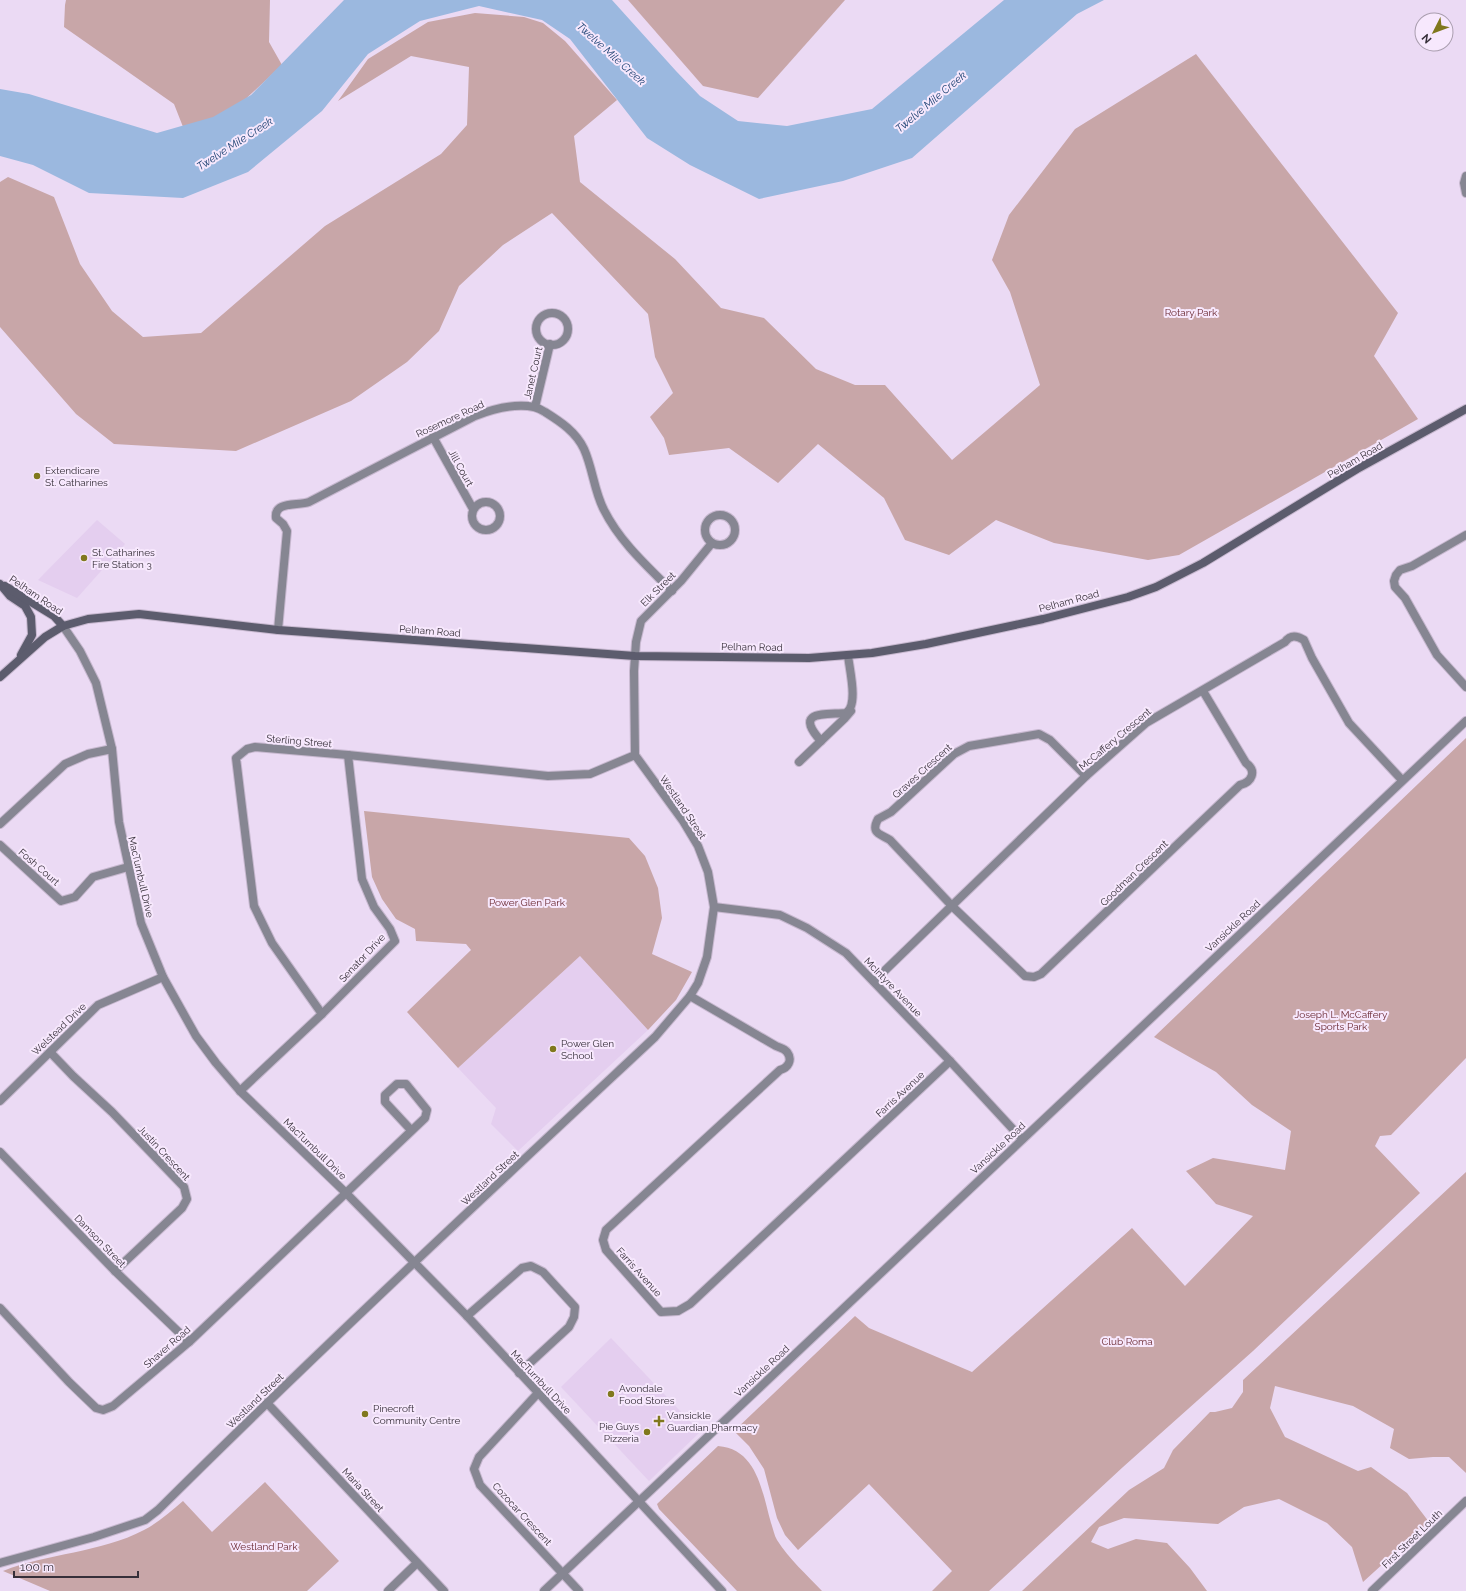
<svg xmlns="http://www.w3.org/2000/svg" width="1466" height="1591" viewBox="0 0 1466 1591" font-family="Raleway,sans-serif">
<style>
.built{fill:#e4ceef}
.green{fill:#c8a6a8}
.water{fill:#9bb8df}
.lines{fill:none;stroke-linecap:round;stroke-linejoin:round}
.minor-casing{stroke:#c7b8cf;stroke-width:10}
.tertiary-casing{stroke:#c7b8cf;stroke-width:10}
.secondary-casing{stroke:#c7b8cf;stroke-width:10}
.minor{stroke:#868692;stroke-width:8}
.tertiary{stroke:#868692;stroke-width:8}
.secondary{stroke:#5c5c6d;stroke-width:8}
.poi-dot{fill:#80781d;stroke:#f7e8fd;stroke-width:1.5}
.labels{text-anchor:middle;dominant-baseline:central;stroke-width:4;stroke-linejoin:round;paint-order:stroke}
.park-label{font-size:10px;fill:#692730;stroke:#f7e8fd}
.street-label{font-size:10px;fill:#362f39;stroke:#f7e8fd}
.poi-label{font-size:10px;fill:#362f39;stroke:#f7e8fd;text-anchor:start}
.water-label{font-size:11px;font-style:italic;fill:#193f70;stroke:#f7e8fd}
</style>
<rect width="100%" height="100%" fill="#ebdaf4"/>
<g class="built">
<path d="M97,520L125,544L77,598L38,580Z"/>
<path d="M580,956L648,1030L518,1151L491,1124L496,1108L458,1068Z"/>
<path d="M611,1338L700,1432L649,1481L561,1387Z"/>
</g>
<g class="green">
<path d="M66,0H270L269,42L282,65L222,121L187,137L174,104L64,27L65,5Z"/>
<path d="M628,0H845L758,98L703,86Z"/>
<path d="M475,13L524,17L543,23L565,41L617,100L574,136L580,182L675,259L721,308L764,318L816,369L855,385H885L952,460L1040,385L1010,292L992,260L1009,215L1075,129L1196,54L1398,313L1374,356L1418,419L1179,555L1148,560L1054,543L996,520L949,555L905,540L884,498L818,444L778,483L729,448L669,455L664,438L650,417L673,393L655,357L648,314L552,213L503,245L459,286L439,331L407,362L351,401L236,451L114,444L76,414L0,327V182L8,177L54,197L80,264L112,311L143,337L201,333L325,226L441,154L467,125L469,67L411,56L338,101L368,59L428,22Z"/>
<path d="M1466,738V1058L1391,1135L1380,1136L1375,1146L1420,1193L1253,1351L1123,1467L989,1591H932L952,1571L869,1484L798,1550L785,1535L777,1518L764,1469L749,1446L734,1431L855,1316L869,1328L972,1372L1132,1228L1185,1286L1253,1216L1216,1204L1186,1171L1213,1158L1285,1170L1291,1131L1252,1105L1216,1072L1154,1037Z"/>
<path d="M364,811L629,838L645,856L658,888L662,918L652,954L692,972L676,1000L648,1030L580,956L458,1068L407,1012L471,950L466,944L416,941L415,929L396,919L382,899L372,877Z"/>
<path d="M1466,1172V1473L1449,1457H1433L1409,1459L1390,1448L1394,1429L1353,1406L1275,1386L1270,1408L1285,1437L1358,1471L1371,1467L1407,1493L1429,1522L1363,1582L1352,1547L1327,1523L1279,1499L1244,1507L1218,1524L1124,1518L1099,1527L1091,1542L1108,1549L1136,1539L1167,1543L1190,1568L1207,1591H1022L1129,1490L1164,1468L1173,1450L1210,1412H1215L1232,1408L1243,1392V1380Z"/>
<path d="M718,1446C757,1449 762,1491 771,1523C773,1528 774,1535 777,1540C789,1559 807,1575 822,1591H737L659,1509L657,1504Z"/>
<path d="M265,1482L339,1561L307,1591H50L3,1571C48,1553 100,1553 144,1530C158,1523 171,1511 183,1501L212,1532Z"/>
</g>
<path class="water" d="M344,0H612L676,71L700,96L738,121L787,126L872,109L1004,0H1104L1077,14L912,158L843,181L759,199L690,165L647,138L570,39L542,20L479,6L420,21L368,54L322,111L248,172L183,198L89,193L33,165L0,156V89L29,94L157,133L213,117L251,95Z"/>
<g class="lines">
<g class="minor-casing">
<g id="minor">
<path d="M1466,176L1464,183L1466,193"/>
<circle cx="552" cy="329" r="16"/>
<path d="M535,407L550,344"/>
<path d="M433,437L473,509"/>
<circle cx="486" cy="516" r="14"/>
<circle cx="720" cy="530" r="15"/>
<path d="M1466,535L1412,566L1400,570L1396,575L1394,581L1395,587L1405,598L1437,655L1466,687"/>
<path d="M63,626L80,651L96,683L112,749L119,822L141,923L163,977L196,1036L216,1063L240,1091L346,1193L467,1316L722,1591"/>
<path d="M278,630L287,531L283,524L276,518C274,501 297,506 309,502L475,416C493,409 514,403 534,407C538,408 542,410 545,412C561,422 576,432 584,449C593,469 594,491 604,510C620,542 647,566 672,591"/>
<path d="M821,741C793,710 825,715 846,713C859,705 849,668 848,655"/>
<path d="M799,762L845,718L851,711"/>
<path d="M1086,776L1050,740L1039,734L969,746L954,754L891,812L878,819C870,834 881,834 890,840L953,907L1025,976L1034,977L1041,974L1240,785C1252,782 1257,771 1246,763L1203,691"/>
<path d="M0,824L65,764L88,754L112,749"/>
<path d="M0,845L61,901L75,897L93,877L128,867"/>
<path d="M714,907L780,915L807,928L846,953L950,1061L1022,1139"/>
<path d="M874,981L1086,776L1146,723L1285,642C1290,635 1296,635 1304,640L1312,658L1349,723L1402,780"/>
<path d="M690,996L776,1046C780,1048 784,1048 787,1052C793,1060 788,1068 780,1070L606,1230L603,1240L606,1250L661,1312L678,1311L690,1304L950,1061"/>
<path d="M322,1014L272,943L254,906L236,758L247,749L255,747L348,755L548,776L590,774L635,755"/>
<path d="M50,1052L73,1076L112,1112L184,1187L187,1199L182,1208L115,1271"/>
<path d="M240,1091L322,1014L395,941L390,929L374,907L362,879L348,755"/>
<path d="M0,1101L98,1005L163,977"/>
<path d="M0,1152L115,1271L189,1342"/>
<path d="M0,1308L69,1382L96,1408L103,1410L113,1406L189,1342L425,1118L427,1110L406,1084H397L385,1095V1102L411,1130"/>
<path d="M467,1316L522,1268L531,1266L543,1272L575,1307L574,1317L569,1327L519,1373"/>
<path d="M538,1393L479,1457L474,1469L480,1485L579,1591"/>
<path d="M267,1403L444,1591"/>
<path d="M0,1563L94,1537L145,1520L158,1510C320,1349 488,1193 655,1037L690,996L698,983L707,957L714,907L708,872L698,846L683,821L635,755L634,671L636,642L641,621L681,581L712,543"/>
<path d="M388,1591L417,1563"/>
</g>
</g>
<g class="tertiary-casing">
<g id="tertiary">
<path d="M544,1591L1466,721"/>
<path d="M1372,1591L1466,1501"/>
</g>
</g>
<g class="secondary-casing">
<g id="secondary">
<path d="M0,584L10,596L25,606L31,617L32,635L21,655"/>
<path d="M5,586L54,616L63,626"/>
<path d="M0,677L45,637L63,626L88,619L139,614L278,630L635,656L809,658L872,653L926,644L1043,619L1128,597L1156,587L1203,563L1357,469L1466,409"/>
</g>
</g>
<use href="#minor" class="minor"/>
<use href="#tertiary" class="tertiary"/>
<use href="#secondary" class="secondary"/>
</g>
<g class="poi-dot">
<circle cx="37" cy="476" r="4"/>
<circle cx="84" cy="558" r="4"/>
<circle cx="553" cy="1049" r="4"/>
<circle cx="611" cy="1394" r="4"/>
<circle cx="365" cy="1414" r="4"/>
<path d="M657 1415h4v4h4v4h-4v4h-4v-4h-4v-4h4z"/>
<circle cx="647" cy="1432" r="4"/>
</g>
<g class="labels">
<g class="park-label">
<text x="1191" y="312">Rotary Park</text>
<text x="527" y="902">Power Glen Park</text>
<text x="1341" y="1014">Joseph L. McCaffery<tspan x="1341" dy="12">Sports Park</tspan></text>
<text x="1127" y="1341">Club Roma</text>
<text x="264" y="1546">Westland Park</text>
</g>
<g class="street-label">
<text transform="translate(533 373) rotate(-77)">Janet Court</text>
<text transform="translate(450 419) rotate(-25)">Rosemore Road</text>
<text transform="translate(1355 460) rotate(-30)">Pelham Road</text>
<text transform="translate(461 468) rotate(61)">Jill Court</text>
<text transform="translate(658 589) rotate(-45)">Elk Street</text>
<text transform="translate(36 595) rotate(34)">Pelham Road</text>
<text transform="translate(1069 601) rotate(-15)">Pelham Road</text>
<text transform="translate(430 631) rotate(4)">Pelham Road</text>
<text transform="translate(752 647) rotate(1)">Pelham Road</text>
<text transform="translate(1115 739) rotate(-40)">McCaffery Crescent</text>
<text transform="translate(299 741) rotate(5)">Sterling Street</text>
<text transform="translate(922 771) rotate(-42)">Graves Crescent</text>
<text transform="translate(683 807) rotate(56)">Westland Street</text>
<text transform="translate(39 867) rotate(41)">Fosh Court</text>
<text transform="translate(1134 873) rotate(-44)">Goodman Crescent</text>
<text transform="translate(141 877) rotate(77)">MacTurnbull Drive</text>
<text transform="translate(1233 926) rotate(-43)">Vansickle Road</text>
<text transform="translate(362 958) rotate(-47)">Senator Drive</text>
<text transform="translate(893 987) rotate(46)">McIntyre Avenue</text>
<text transform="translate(59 1029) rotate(-44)">Welstead Drive</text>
<text transform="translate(900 1094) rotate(-43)">Farris Avenue</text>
<text transform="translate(998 1148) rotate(-43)">Vansickle Road</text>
<text transform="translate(315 1149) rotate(44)">MacTurnbull Drive</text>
<text transform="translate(164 1153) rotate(47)">Justin Crescent</text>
<text transform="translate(490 1178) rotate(-43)">Westland Street</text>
<text transform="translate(100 1241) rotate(46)">Damson Street</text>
<text transform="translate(639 1272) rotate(48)">Farris Avenue</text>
<text transform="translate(167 1347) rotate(-41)">Shaver Road</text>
<text transform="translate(762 1371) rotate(-43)">Vansickle Road</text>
<text transform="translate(541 1382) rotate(47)">MacTurnbull Drive</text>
<text transform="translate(255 1401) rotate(-44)">Westland Street</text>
<text transform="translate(363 1490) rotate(47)">Maria Street</text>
<text transform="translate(522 1514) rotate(47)">Cozocar Crescent</text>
<text transform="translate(1412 1539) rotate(-44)">First Street Louth</text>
</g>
<g class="poi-label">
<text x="45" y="470">Extendicare<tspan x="45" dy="12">St. Catharines</tspan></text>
<text x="92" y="552">St. Catharines<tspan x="92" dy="12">Fire Station 3</tspan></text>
<text x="561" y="1043">Power Glen<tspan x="561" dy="12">School</tspan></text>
<text x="619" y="1388">Avondale<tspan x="619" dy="12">Food Stores</tspan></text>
<text x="373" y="1408">Pinecroft<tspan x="373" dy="12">Community Centre</tspan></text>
<text x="667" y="1415">Vansickle<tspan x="667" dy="12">Guardian Pharmacy</tspan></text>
<text x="639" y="1426" text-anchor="end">Pie Guys<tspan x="639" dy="12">Pizzeria</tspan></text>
</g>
<g class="water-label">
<text transform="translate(611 54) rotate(42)">Twelve Mile Creek</text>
<text transform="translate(931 102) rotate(-40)">Twelve Mile Creek</text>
<text transform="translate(235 144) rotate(-33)">Twelve Mile Creek</text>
</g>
</g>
<g transform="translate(1434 32) rotate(228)"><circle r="19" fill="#f7e8fd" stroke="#aa9eaf"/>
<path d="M0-3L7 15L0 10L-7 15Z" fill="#80781d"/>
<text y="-6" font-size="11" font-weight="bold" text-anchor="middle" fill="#362f39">N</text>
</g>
<path d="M14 1571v6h124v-6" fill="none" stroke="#362f39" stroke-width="2"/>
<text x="20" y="1571" font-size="12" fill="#362f39" stroke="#f7e8fd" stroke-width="3" paint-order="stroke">100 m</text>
</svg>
